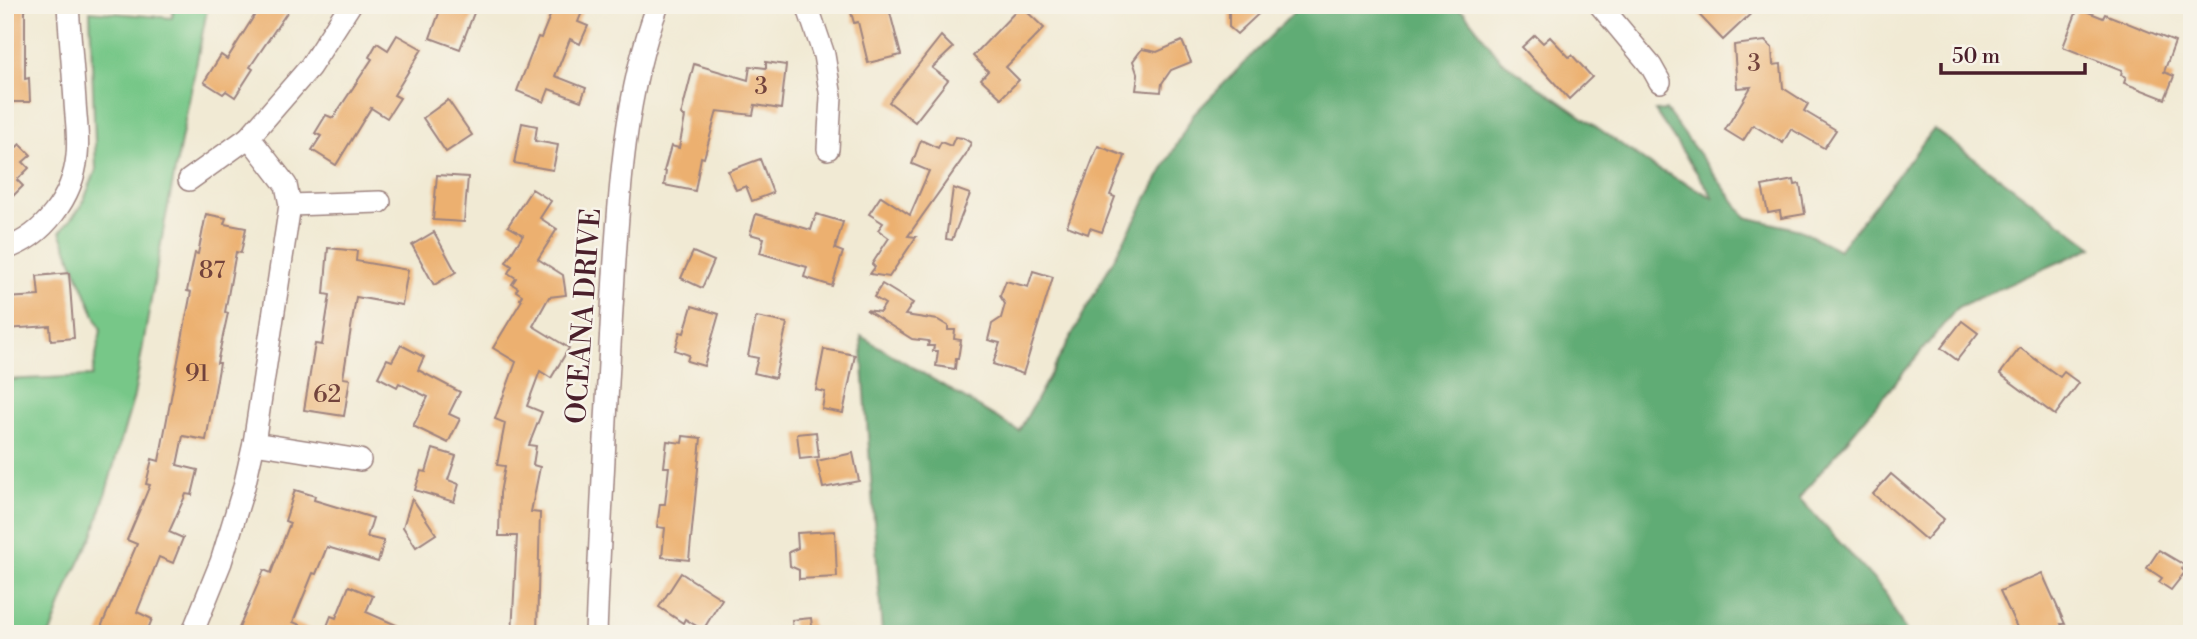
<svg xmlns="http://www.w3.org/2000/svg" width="2197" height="639" viewBox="0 0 2197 639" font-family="'Libre Bodoni',serif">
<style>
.green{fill:#77c788;stroke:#60735a;stroke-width:2}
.forest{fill:#61ac74;stroke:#566650;stroke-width:2}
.building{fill:#ecb06f}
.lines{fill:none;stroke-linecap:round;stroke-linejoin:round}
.minor-casing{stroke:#9e8480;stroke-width:24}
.minor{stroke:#fff;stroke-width:21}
.labels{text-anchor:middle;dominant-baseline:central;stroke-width:5;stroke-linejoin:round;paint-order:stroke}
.number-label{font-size:24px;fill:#72433c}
.street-label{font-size:28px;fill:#4a1f2b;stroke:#f7f3e8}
</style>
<rect width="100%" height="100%" fill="#f7f3e8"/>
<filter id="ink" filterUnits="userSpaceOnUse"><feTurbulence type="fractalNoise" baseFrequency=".0143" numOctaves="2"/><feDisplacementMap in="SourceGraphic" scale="14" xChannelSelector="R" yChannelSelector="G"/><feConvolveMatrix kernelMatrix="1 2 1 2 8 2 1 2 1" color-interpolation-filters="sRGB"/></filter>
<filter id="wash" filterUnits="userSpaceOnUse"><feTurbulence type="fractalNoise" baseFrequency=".00686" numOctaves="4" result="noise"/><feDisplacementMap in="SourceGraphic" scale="28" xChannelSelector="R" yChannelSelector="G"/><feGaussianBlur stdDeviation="1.57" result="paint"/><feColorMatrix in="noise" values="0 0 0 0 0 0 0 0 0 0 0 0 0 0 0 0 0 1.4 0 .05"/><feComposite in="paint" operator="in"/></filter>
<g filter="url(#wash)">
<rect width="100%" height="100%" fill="#f1ead4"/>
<path class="green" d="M174,5H208L165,221L134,396L94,533L70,581L50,634H6L5,380L92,376L101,330L60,232L81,207L96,170L90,11L172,18Z"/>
<path class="forest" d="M1301,5H1450L1464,12L1501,60L1652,166L1714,198L1655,111L1666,110L1746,217L1800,230L1839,250L1934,129L2093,247L1958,307L1799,498L1885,592L1907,634H882L861,336L1019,431L1193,115Z"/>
<g id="blocks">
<g class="building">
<path d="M5,5H25V79L29,78L30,102H5Z"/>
<path d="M261,5H292L250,67L253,69L235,97L226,91L223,94L204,82L221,55L227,59Z"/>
<path d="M442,5H477L460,49L430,38Z"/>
<path d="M849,5H888L901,55L868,63L858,22L854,23Z"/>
<path d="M1229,5H1268L1237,34L1229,27Z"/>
<path d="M1690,5H1760L1723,40Z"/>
<path d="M554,6L566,11L568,7L582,12L578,22L588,26L580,44L570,39L555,76L586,88L581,101L549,89L544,102L517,91L538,37L541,38Z"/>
<path d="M1021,6L1044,28L1006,67L1019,80L1001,98L981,79L988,71L973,56Z"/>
<path d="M2078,8L2103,18L2105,14L2175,42L2164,72L2174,76L2165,99L2124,83L2126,77L2121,75L2122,70L2063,47Z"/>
<path d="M397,35L422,49L394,95L400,98L387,118L371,108L336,165L312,150L321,136L315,133L326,115L333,118L372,59L369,57L377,43L388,50Z"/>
<path d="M1535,35L1543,43L1550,37L1569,57L1572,55L1592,77L1569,99L1522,47Z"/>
<path d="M941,36L953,48L932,68L948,80L915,122L889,102Z"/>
<path d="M1182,41L1191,62L1171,70L1162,83L1161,92L1136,90L1138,76L1133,61L1142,49L1157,52Z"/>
<path d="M1765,41L1772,48L1773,65L1781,64L1783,88L1808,104L1804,111L1836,130L1824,148L1791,129L1783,143L1753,125L1743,141L1725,130L1751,87L1737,88L1734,45Z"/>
<path d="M766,62L786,65L781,109L755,105L753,115L717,111L704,158L701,157L695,191L664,185L666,172L664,171L671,146L679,148L685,117L681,115L694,64L748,80L750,66L766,68Z"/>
<path d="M448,100L472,135L446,152L423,118Z"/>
<path d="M522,123L537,126L535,141L558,145L553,170L514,163Z"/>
<path d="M955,137L963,138L971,143L966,154L908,236L916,237L889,277L870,274L875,267L872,264L889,238L878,230L883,223L869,214L881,196L910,215L929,171L912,164L921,140L938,148L941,142L951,146Z"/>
<path d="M20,144L31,155L23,162L29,168L17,180L23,186L5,204V158Z"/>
<path d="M1098,146L1125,156L1110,195L1115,197L1102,232L1090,228L1088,234L1067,226Z"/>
<path d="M760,159L773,193L752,201L746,186L736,190L728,171Z"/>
<path d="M437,175L468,177L464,222L433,220Z"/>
<path d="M1794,180L1795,185L1800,184L1805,214L1781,218L1780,211L1768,213L1762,186Z"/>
<path d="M953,188L970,194L952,240L946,239Z"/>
<path d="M532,189L551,201L540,218L557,229L538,259L563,275L566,295L549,297L533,326L569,348L551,378L540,371L527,406L542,412L529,445L536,446L533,465L540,467L531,512L540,513L537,634H512L517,536H499L500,493L505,466L497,465L505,423L495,419L516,362L493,348L522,300L520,299L522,295L516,291L518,288L512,284L516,278L508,273L512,266L506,262L523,235L508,226Z"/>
<path d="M206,214L226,218L224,224L246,228L241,253L236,252L225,312L228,313L217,363H220L206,440L183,436L177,465L198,470L192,495L186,494L169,532L183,538L173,563L159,557L137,612L152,619L146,634H98L137,544L127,540L150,485L146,484L152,459L159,461L191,292L187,291L195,253L198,254Z"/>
<path d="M756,214L811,230L816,214L843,222L835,249L843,252L832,286L804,277L807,267L760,253L764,238L750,234Z"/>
<path d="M434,232L456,272L434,285L412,245Z"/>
<path d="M328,248L357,251L356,261L408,270L402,305L356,297L343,378L350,379L344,416L304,410L315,344L322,345L330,295L324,294Z"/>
<path d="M693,252L714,261L702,288L681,278Z"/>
<path d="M1033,271L1053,277L1023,374L993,364L1000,343L988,340L992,324L1001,318L1005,304L1000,296L1006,281L1028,287Z"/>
<path d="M69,273L74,338L51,340L50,326L5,329V298L39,296L37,276Z"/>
<path d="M882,284L913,303L905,315L938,320L948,326V330H955L954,339L961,340L958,359H956L955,369L936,366L938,351H933L934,346H928L929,341L912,339L866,310L880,312L885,304L874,297Z"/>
<path d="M692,306L719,314L704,366L687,361L689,355L675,350L680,332L684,333Z"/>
<path d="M756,317L787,323L775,378L754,373L758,358L748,356Z"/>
<path d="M1962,321L1978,333L1957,360L1941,348Z"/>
<path d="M401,345L424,357L418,370L460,392L449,414L460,419L448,443L413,426L428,397L399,383L397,387L378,377L387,359L392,361Z"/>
<path d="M2020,348L2060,377L2064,372L2079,383L2055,415L2000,374Z"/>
<path d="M824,349L855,355L843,413L822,409L825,392L816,390Z"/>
<path d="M816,432L819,457L800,459L797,434Z"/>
<path d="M683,436L701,438L689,560L662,557L665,528L657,527L660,504H665L669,467H664L667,441L682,443Z"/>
<path d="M433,449L456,456L448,480L459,484L454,502L415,490L421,471L426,472Z"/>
<path d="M853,453L859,481L823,488L817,461Z"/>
<path d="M1891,474L1944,519L1926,540L1873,494Z"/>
<path d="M295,490L315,496L314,500L373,518L367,537L384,541L378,562L327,547L316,574L313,573L293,622L321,634H253L239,628L264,570L271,573L290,523L285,521Z"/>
<path d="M412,498L436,534L416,547L403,527Z"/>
<path d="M835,531L837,577L799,579V570L790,566L789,552L798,548L797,533Z"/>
<path d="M2159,550L2184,565L2182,569L2185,572L2171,590L2159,582L2162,578L2147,568Z"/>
<path d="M681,573L722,599L703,630L685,619L683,623L659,607Z"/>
<path d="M2042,573L2065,624H2061L2066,634H2020L2000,591Z"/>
<path d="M349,586L373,596L366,612L417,634H324L331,616L336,618Z"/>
<path d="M811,618L813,634H793L792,620Z"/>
</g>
</g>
</g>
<g filter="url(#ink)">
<use href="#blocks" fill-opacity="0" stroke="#9e8480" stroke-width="2"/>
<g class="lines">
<g class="minor-casing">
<g id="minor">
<path d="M807,5L824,55L831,97L828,149"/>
<path d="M1600,5L1651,66L1660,82"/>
<path d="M189,180L249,137"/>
<path d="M290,205L380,202"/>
<path d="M5,249C44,236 73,197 77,156C79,138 76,120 75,102C73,70 70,38 68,5"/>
<path d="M254,443L360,460"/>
<path d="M192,634L221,562L244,487L254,443L290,205L286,185L249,137L310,67L350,5"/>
<path d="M596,634C600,526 606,418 612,309C618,211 622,99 658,5"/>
</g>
</g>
<use href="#minor" class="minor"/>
</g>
</g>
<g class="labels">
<g class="number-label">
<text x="1754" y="64">3</text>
<text x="761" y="87">3</text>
<text x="212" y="271">87</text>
<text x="197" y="374">91</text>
<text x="327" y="395">62</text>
</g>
<g class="street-label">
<text transform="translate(584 316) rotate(-86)">OCEANA DRIVE</text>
</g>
</g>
<rect width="2197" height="639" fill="none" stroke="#f7f3e8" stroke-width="28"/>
<path d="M1941 63v10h144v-10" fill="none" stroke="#4a1f2b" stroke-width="3.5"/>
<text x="1952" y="63" font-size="21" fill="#4a1f2b" stroke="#f7f3e8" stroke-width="5" paint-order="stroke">50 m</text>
</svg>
